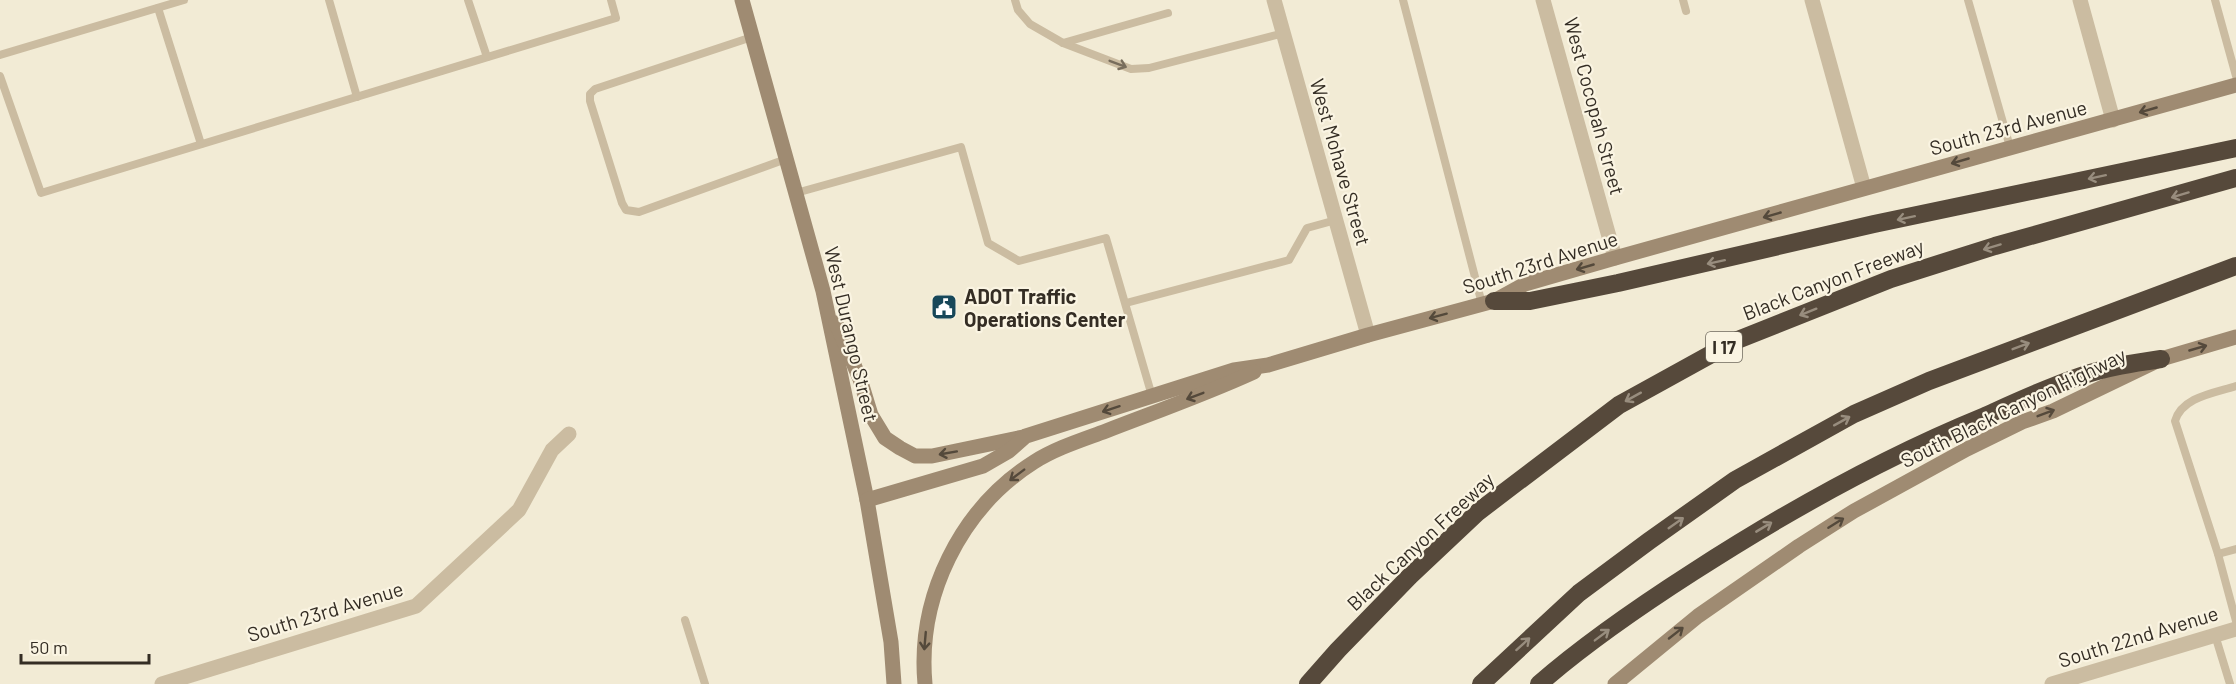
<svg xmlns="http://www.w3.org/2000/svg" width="2236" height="684" viewBox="0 0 2236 684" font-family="Barlow,sans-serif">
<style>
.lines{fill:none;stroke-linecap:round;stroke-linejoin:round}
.lane{stroke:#cbbca1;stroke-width:8}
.street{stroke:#cbbca1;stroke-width:15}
.secondary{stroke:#9f8b72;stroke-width:15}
.highway{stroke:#56493b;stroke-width:18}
.oneway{stroke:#786d5c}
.oneway2{stroke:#54493b}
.oneway3{stroke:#988d7e}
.labels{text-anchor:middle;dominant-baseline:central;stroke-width:4.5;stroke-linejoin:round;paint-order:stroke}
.shield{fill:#faf4e2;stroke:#6f695d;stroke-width:1.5}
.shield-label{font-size:18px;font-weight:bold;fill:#342d24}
.street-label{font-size:20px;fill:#342d24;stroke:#faf4e2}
.poi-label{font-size:20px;font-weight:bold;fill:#342d24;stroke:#faf4e2;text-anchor:start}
</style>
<rect width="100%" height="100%" fill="#f2ebd5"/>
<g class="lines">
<g class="lane">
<path d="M329,0L357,97"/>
<path d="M468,0L487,57"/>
<path d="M1015,0L1018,10L1030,24L1063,43L1131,69L1149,68L1284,33"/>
<path d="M1403,0L1482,304"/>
<path d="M1683,0L1686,11"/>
<path d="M1968,0L2010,147"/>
<path d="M2215,0L2236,76"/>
<path d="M158,8L201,144"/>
<path d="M752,37L595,89L590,94V101L622,203L626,210L639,212L786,159"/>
<path d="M1063,43L1168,13"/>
<path d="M0,55L184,0"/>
<path d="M0,76L41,193L616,18L611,0"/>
<path d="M796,193L961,147L988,243L1019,261L1106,238L1152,396"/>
<path d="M1126,303L1289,260L1307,228L1336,220"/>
<path d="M2236,549L2218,554L2236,621"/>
<path d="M2218,554L2175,421C2182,397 2214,393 2236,386"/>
<path d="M685,620L705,684"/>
<path d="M2215,635L2230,684"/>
</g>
<g class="street">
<path d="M1274,0L1368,335"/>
<path d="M1543,0L1615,258"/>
<path d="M1812,0L1864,188"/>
<path d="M2080,0L2113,120"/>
<path d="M162,684L416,606L519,510L552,450L569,434"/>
<path d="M2052,684L2236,629"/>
</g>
<g class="secondary">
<path d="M742,0L823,291L867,500L891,642L894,684"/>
<path d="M836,323L860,379L871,415L885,438L900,448L915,456H932L1023,437"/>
<path d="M867,500L983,466L1009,451L1026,436L1234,370L1268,365L1368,335L1494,301L1525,284L1615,258L2236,85"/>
<path d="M925,684C917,597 960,509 1034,462C1056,448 1082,440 1106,431C1155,412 1206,394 1254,372"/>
<path d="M1615,684L1698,616L1799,546L1854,511L1967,449L2022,422L2053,411L2161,359L2236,337"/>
</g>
<g class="highway">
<path d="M1494,301H1530L1618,283L1874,224L2236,148"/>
<path d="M1308,684L1338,650L1410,576L1478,512L1619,405L1735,341L1891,279L1995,246L2236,178"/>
<path d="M1481,684L1579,593L1649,541L1735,480L1854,414L1929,381L2236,266"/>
<path d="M1539,684C1587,642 1640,606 1693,572C1786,512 1882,458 1985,416C2016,402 2048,387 2081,376C2107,367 2134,363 2161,359"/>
</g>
</g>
<defs><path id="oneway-shaft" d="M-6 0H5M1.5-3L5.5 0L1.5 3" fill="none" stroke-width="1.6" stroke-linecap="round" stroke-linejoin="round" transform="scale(1.5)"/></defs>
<use class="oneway" href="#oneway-shaft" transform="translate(1118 64) rotate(21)"/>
<g class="oneway2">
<use href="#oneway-shaft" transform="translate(2148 110) rotate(164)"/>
<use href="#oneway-shaft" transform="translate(1960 161) rotate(164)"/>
<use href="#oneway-shaft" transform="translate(1772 215) rotate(164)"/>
<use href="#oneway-shaft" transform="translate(1585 267) rotate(164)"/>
<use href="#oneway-shaft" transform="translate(1438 316) rotate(165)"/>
<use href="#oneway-shaft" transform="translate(2198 348) rotate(-16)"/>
<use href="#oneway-shaft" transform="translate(1195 396) rotate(159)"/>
<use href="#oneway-shaft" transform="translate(1111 409) rotate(162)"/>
<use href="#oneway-shaft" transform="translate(2046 413) rotate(-21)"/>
<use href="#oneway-shaft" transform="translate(948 453) rotate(170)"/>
<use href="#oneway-shaft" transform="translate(1017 475) rotate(143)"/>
<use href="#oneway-shaft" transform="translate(1836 523) rotate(-32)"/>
<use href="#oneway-shaft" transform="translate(1676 633) rotate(-38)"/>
<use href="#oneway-shaft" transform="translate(925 641) rotate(95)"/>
</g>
<g class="oneway3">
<use href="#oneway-shaft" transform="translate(2097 177) rotate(168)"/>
<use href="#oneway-shaft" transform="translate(2180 195) rotate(163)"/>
<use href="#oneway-shaft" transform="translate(1906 218) rotate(168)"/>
<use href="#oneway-shaft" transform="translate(1992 247) rotate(163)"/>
<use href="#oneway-shaft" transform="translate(1716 262) rotate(168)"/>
<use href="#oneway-shaft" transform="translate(1808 312) rotate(158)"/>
<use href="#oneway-shaft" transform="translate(2021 346) rotate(-21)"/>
<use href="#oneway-shaft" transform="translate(1633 397) rotate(151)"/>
<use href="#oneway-shaft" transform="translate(1842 421) rotate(-29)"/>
<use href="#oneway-shaft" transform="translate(1676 523) rotate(-35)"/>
<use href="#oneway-shaft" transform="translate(1764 527) rotate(-31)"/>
<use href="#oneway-shaft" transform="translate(1602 635) rotate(-37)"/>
<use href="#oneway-shaft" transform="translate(1523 644) rotate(-42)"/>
</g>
<defs>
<g id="civic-square" transform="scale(1.35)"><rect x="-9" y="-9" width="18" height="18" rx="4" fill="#174759" stroke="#faf4e2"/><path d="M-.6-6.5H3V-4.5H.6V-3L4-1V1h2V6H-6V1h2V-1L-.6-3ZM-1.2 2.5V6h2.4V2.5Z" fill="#fff"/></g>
</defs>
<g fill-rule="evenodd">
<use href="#civic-square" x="944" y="307"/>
</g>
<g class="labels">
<rect class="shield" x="1706" y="332" width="36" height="30" rx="4.5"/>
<g class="shield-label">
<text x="1724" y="347">I 17</text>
</g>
<g class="street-label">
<text transform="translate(1595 106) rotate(75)">West Cocopah Street</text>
<text transform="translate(2008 127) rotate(-15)">South 23rd Avenue</text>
<text transform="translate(1341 162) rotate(74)">West Mohave Street</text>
<text transform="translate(1540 262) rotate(-18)">South 23rd Avenue</text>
<text transform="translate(1833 279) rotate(-21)">Black Canyon Freeway</text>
<text transform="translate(852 334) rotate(77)">West Durango Street</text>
<text transform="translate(2013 407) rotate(-26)">South Black Canyon Highway</text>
<text transform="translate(1420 541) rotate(-43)">Black Canyon Freeway</text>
<text transform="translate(325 611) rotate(-17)">South 23rd Avenue</text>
<text transform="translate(2138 636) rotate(-17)">South 22nd Avenue</text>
</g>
<g class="poi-label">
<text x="964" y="296">ADOT Traffic<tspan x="964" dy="23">Operations Center</tspan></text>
</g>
</g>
<path d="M21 654v9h128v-9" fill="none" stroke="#342d24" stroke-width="3"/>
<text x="30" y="654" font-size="18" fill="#342d24" stroke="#faf4e2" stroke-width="4.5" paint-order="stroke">50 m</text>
</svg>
